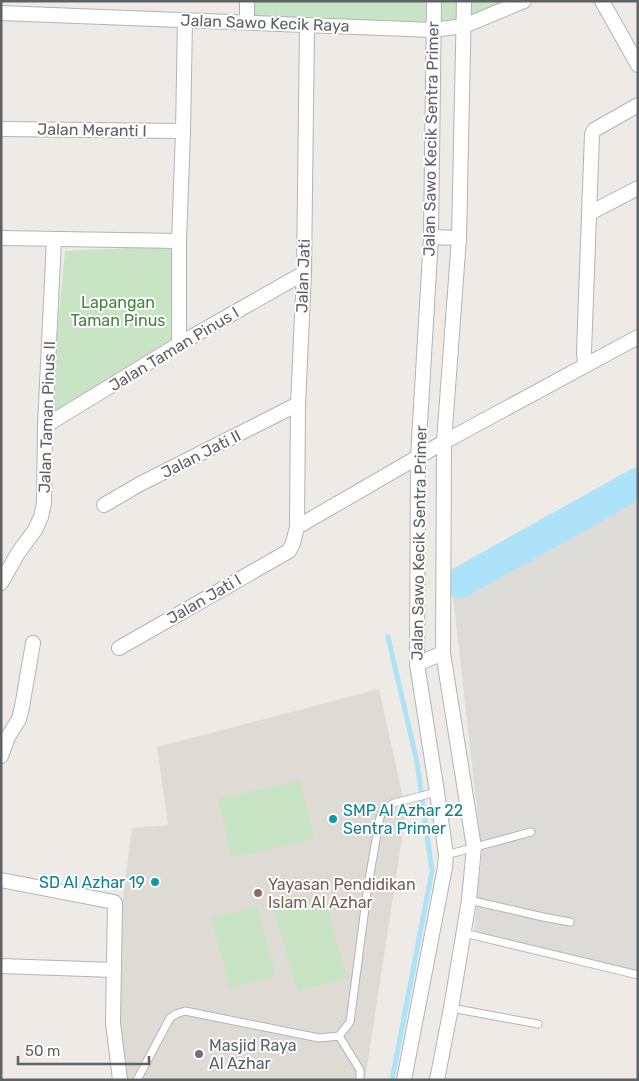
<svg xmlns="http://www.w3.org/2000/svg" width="639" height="1081" viewBox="0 0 639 1081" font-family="Rubik,sans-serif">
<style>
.industrial{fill:#dddbd8}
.education{fill:#dedbd4}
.green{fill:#c9e4c4}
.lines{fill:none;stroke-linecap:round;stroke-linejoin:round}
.stream{stroke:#ace3f8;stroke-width:5}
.river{stroke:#ace3f8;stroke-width:31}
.service-casing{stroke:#b1b4b7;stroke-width:9}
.minor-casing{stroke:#b1b4b7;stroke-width:16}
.service{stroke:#fff;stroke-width:7}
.minor{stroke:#fff;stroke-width:14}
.culture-dot{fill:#0f9aa8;stroke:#fff;stroke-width:2}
.education-dot{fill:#8d6e63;stroke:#fff;stroke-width:2}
.worship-dot{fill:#6b7280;stroke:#fff;stroke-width:2}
.labels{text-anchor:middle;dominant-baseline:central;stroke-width:4;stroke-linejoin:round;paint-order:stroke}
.street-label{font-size:16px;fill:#5d6265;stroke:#fff}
.park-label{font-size:16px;fill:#44843d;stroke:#fff}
.culture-label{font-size:16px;fill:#0d838f;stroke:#fff;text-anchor:start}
.education-label{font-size:16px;fill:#785e54;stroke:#fff;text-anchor:start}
.worship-label{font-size:16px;fill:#5b616d;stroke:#fff;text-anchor:start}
</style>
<rect width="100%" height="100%" fill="#eeebe6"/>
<path class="industrial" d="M638,495V973L474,931L482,852L453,597Z"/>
<path class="education" d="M379,689L406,812L365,1080H119L122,905L132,828L168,825L157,747Z"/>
<g class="green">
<path d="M247,1H518L464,26L247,22Z"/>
<path d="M173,246L178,341L48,425L65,251Z"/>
<path d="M300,780L314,839L232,858L218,799Z"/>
<path d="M324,896L347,978L298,992L274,910Z"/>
<path d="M257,906L276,976L230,988L211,918Z"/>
</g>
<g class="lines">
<path class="stream" d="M388,637L417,762L432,871L392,1080"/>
<path class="river" d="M459,583L638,483"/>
<g class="service-casing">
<g id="service">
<path d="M446,855L531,832"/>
<path d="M469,900L543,917L570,922"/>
<path d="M464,933L638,975"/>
<path d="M451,1008L538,1024"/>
<path d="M339,1036L360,1070V1080"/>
<path d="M137,1080L170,1018L176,1014L185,1011L319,1038L339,1036L350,1022L368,885L380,817L384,809L394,803L437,792"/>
</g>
</g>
<g class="minor-casing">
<g id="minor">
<path d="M602,1L638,65"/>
<path d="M1,13L433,30L464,26L524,1"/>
<path d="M247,22V1"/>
<path d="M1,129L183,131"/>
<path d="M590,213L638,188"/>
<path d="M431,237L459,238"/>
<path d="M1,238L179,241"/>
<path d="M179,344V241L183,131L185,20"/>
<path d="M585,365L584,352L592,134L594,130L638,105"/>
<path d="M45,426L179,344L304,273"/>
<path d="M104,505L140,484L298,404"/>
<path d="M297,527L444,442L638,337"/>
<path d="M1,583L18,553L35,530L41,517L44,503L45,426L54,239"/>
<path d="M119,648L289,551L293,543L297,527L298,404L304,273L307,25"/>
<path d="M417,664L443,653"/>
<path d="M1,756L8,737L19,719L22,707L33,643"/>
<path d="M1,880L114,902L115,903L113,1023L120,1080"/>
<path d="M1,966L114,970"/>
<path d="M404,1080L445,867L446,855L437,792L417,664L418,457L431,237L434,1"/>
<path d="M437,1080L451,1008L469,900L474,847L443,653L444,442L459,238L464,1"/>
</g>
</g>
<use href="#service" class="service"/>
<use href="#minor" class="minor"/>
</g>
<g class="culture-dot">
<circle cx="333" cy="819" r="5"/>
<circle cx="155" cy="882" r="5"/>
</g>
<circle class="education-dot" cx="258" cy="893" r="5"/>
<circle class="worship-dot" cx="199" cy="1054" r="5"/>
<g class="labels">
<g class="street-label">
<text transform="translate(265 23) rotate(2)">Jalan Sawo Kecik Raya</text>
<text transform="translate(92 130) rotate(1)">Jalan Meranti I</text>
<text transform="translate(431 139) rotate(-89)">Jalan Sawo Kecik Sentra Primer</text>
<text transform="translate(303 276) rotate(-88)">Jalan Jati</text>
<text transform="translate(174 349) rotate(-31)">Jalan Taman Pinus I</text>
<text transform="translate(47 417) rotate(-88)">Jalan Taman Pinus II</text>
<text transform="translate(201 454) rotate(-27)">Jalan Jati II</text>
<text transform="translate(419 543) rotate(-89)">Jalan Sawo Kecik Sentra Primer</text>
<text transform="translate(204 599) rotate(-30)">Jalan Jati I</text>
</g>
<g class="park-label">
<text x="118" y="302">Lapangan<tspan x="118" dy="18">Taman Pinus</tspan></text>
</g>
<g class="culture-label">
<text x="343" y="810">SMP Al Azhar 22<tspan x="343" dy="18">Sentra Primer</tspan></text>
<text x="145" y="882" text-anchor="end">SD Al Azhar 19</text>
</g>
<g class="education-label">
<text x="268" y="884">Yayasan Pendidikan<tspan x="268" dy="18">Islam Al Azhar</tspan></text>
</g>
<g class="worship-label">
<text x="209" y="1045">Masjid Raya<tspan x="209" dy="18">Al Azhar</tspan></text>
</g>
</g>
<rect width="639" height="1081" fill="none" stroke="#5d6265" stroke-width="5"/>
<path d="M18 1056v8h131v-8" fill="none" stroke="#5d6265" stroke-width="2.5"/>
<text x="25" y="1056" font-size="15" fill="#5d6265" stroke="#ffffff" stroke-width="4" paint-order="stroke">50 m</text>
</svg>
